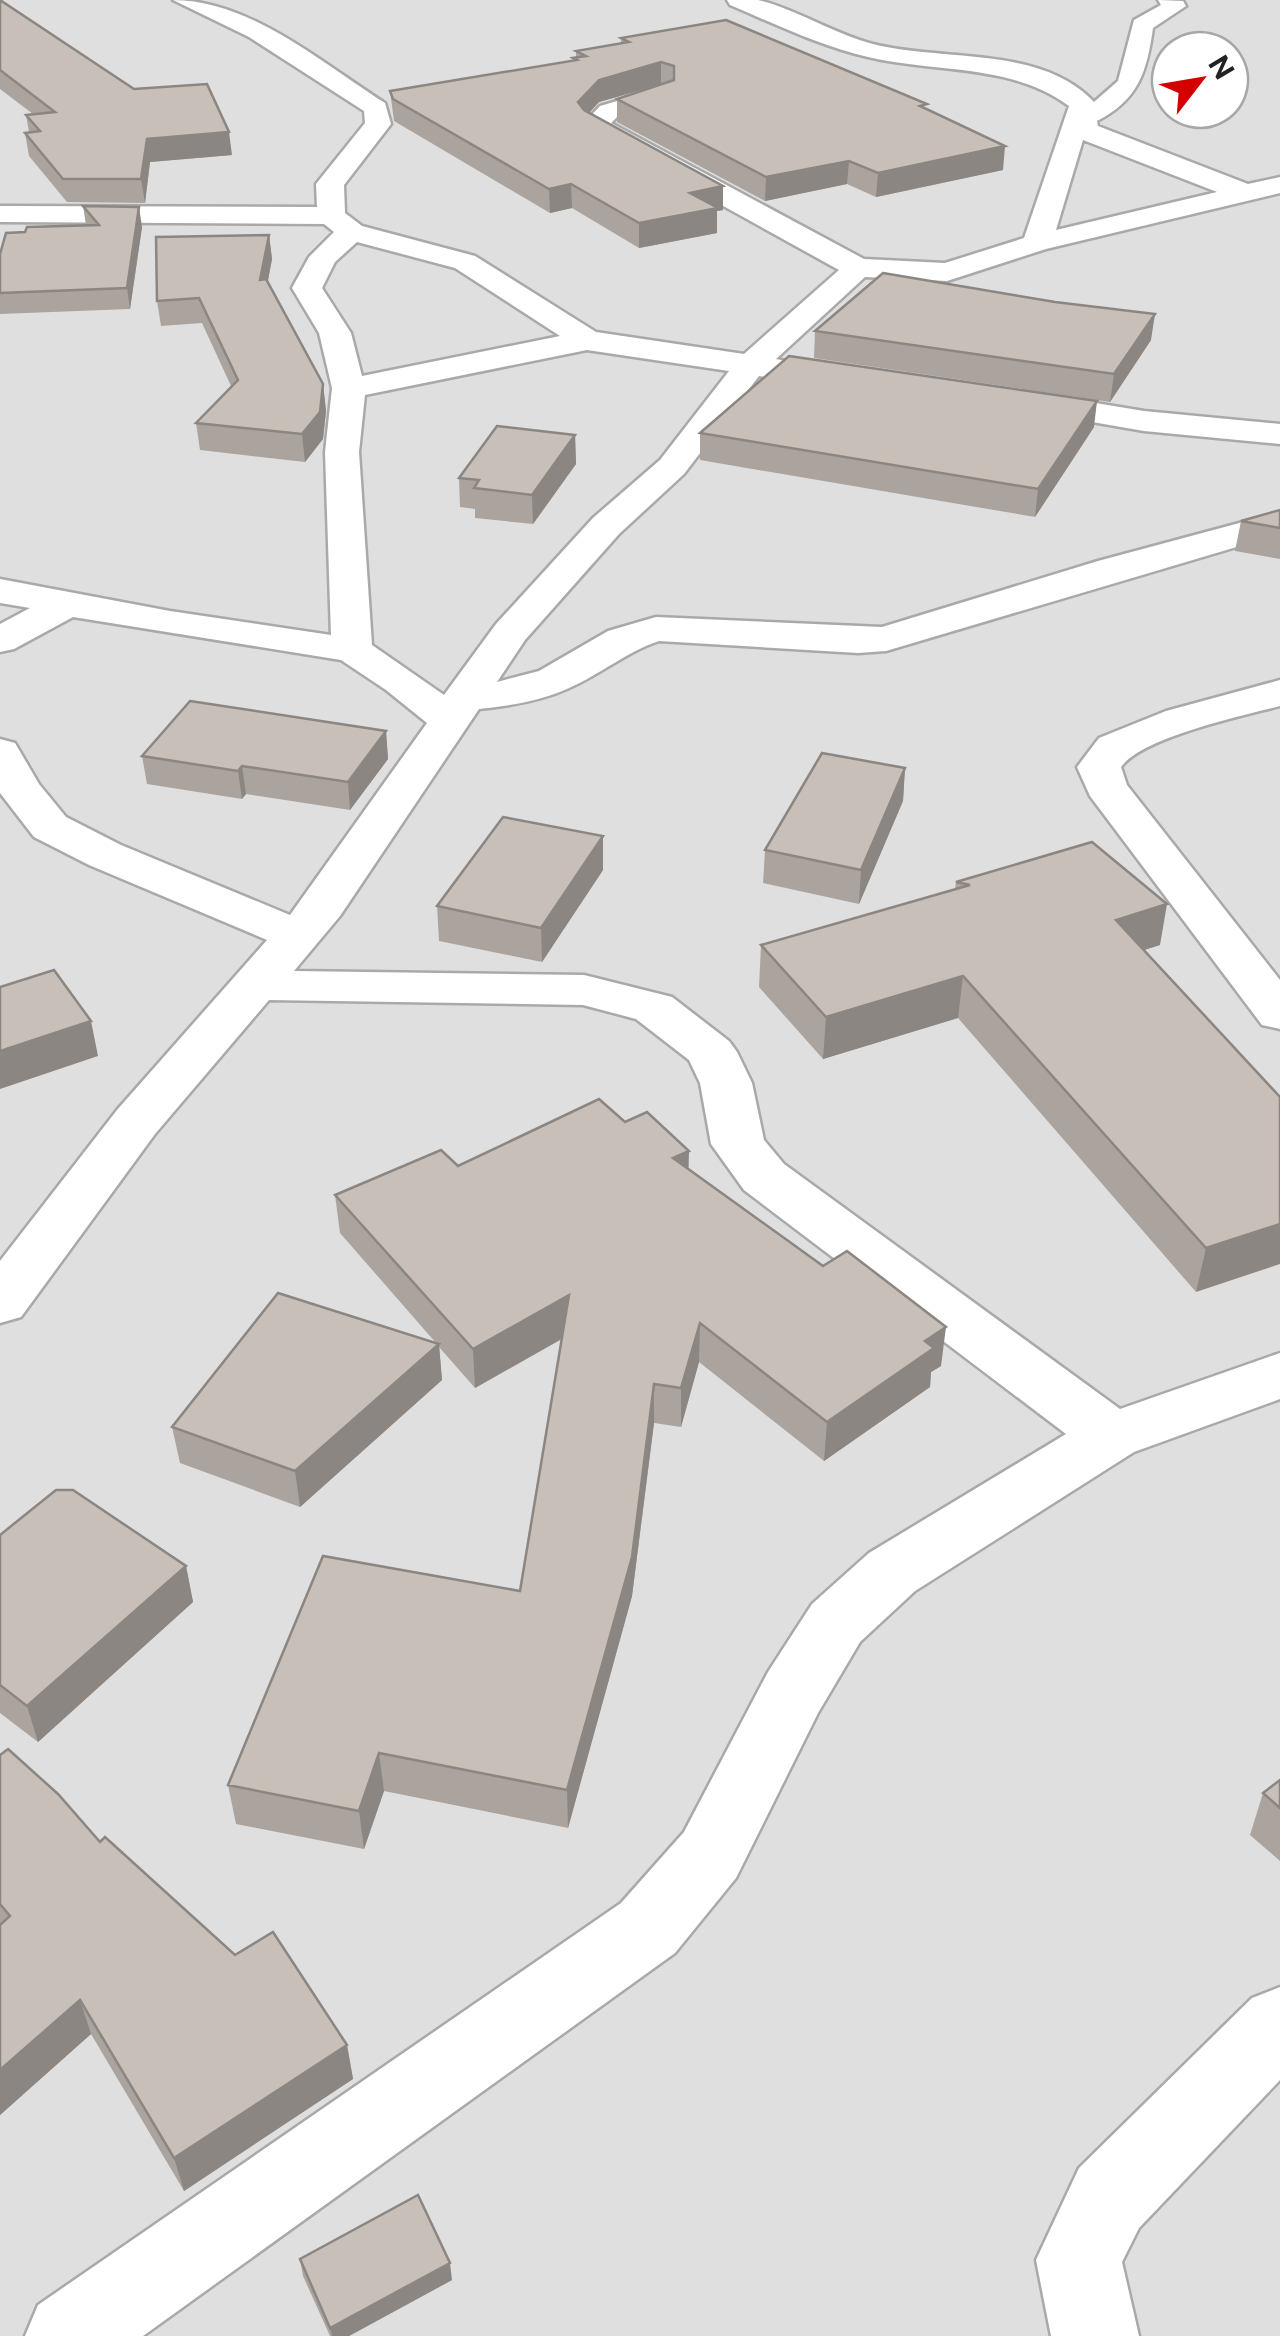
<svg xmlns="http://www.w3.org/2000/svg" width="1280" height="2336" viewBox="0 0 1280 2336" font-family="'Public Sans',sans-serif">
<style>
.residential{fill:#e0dfdf;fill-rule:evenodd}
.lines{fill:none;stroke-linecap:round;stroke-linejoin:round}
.minor-casing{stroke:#a9a9a9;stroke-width:5}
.minor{fill:#fff;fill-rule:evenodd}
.wall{fill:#aba49e}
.shaded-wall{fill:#8b8681}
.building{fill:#c7bfb8;stroke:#8b8681;stroke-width:2.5}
</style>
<rect width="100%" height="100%" fill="#f2efe9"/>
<path class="residential" d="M0,0H1280V2336H0ZM1170,50H1230V110H1170Z"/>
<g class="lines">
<g class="minor-casing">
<g id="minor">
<path d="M173,0C250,0 322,63 385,103L391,124L344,185L345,213L362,226L475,256L596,332L744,354L839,270L586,130L582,125L600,106L662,88L671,90L674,95L671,100L618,116L611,123L864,259L945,263L1024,238L1069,106C1011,63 935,73 868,57C820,46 775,24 730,5L727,0C737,0 748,0 758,0C794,8 834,34 873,44C942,62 1041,45 1094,102L1118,81L1134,20L1161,5L1158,0L1183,1L1186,6L1153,28C1147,72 1138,100 1097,121L1098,126L1248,184L1280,177V193L1046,249L947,281L865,277L776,359L796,363L800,370L796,377L784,380L759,376L684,474L619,534L525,640L497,682L539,671L608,631L656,617L882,627L1098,561L1280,512V534L886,651L858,653L659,641C626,652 601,674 569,688C541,701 509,706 479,709L340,916L294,971L584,975L672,997L729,1041L737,1052L752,1083L764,1140L784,1164L1120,1409L1280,1353V1399L1134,1452L915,1591L860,1642L818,1713L736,1878L675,1953L143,2336H25L38,2305L621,1903L684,1832L768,1672L812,1604L869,1553L1066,1434L744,1190L711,1144L700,1083L689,1060L636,1019L583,1005L269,1000L155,1134L21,1317L0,1323V1261L117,1110L267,940L89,865L34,837L0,793V739L15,743L39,784L66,817L121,845L290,915L427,723L386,690L341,660L73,617L14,649L0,652V624L30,608L0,603V579L170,611L331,635L325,452L332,388L319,333L292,288L309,257L334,232L324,224L0,222V206L317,207L316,184L365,123L364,111L249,37ZM1083,140L1217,192L1056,230ZM357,242L455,268L560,336L362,376L351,333L322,288L335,262ZM587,350L729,371L660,460L593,518L496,624L444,695L372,645L359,452L365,395Z"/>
<path d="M1023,391L1144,411L1280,424V444L1144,431L1011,408L1006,401L1011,394Z"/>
<path d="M1280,680V706C1242,716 1143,737 1121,767L1127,785L1280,980V1029L1262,1025L1090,796L1077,767L1099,738L1166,711Z"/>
<path d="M1280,1987V2080L1139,2228L1122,2262L1139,2336H1051L1036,2260L1079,2168L1252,1998Z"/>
</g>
</g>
<use href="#minor" class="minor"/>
</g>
<g class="wall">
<path d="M0,0L232,155L150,162L145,203L67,202L29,156L25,133L29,132L26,115L33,114L0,89Z"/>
<path d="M621,38L927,109L1003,170L876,197L847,184L765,201L617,122V99L660,85L599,102L589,113L723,210L717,211V233L639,248L572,208L550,213L394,121L390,91L573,61V58L576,57V51L621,43Z"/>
<path d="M83,206L142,227L130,309L0,314V254L25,232L86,225Z"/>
<path d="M269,235L272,259L268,281L323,384L326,411L323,439L305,462L200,450L196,423L231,386L202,323L161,326L157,301Z"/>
<path d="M1055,302L1151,340L1110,402L814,358L815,331Z"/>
<path d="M1094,427L1035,517L700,460V433Z"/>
<path d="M575,435L576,464L533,524L475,518V509L460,507L459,478Z"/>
<path d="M1280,510V559L1235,551L1241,521Z"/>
<path d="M386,731L388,759L350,810L246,794L242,799L147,784L142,756Z"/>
<path d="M905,768L903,801L859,904L763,883L765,850Z"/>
<path d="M603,836V870L542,962L439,941L437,906Z"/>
<path d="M1092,842L1160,945L1144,950L1280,1097L1196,1292L958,1018L823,1059L759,987L761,945L955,889L956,882Z"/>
<path d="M625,1122L941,1366L931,1372L930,1387L824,1461L699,1362L681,1427L654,1423L632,1596L568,1828L384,1791L364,1849L236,1824L228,1785L520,1591L562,1339L475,1388L439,1347L442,1380L300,1507L180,1463L172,1427L436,1343L340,1233L335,1195L458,1166Z"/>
<path d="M0,1535L186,1566L193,1602L38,1742L0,1713Z"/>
<path d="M0,1755L235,1955L347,2045L353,2079L184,2191L91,2034L0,2115Z"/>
<path d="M1280,1780V1861L1250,1835L1263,1793Z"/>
<path d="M300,2259L452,2280L349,2336H330L303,2276Z"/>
</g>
<g class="shaded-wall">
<path d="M661,62V84L599,102L578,125V102L599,80Z"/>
<path d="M229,132L232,155L150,162L145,203L141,179L147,139Z"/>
<path d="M1005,146L1003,170L876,197L878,173Z"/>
<path d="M849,161L847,184L765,201L766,177Z"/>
<path d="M571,184L572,208L550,213L549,189Z"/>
<path d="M723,186V210L717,211V233L639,248V223L690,193Z"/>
<path d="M139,207L142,227L130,309L127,288Z"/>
<path d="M269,235L272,259L263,305L260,280Z"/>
<path d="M1155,314L1151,340L1110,402L1114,374Z"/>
<path d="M323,384L326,411L323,439L305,462L302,434Z"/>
<path d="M1097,401L1094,427L1035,517L1038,489Z"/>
<path d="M575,435L576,464L533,524L532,495Z"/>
<path d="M386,731L388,759L350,810L348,782Z"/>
<path d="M242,766L246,794L242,799L238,771Z"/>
<path d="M905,768L903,801L859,904L861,870Z"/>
<path d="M603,836V870L542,962L541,928Z"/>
<path d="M1167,904L1160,945L1109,961L1116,920Z"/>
<path d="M963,976L958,1018L823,1059L826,1017Z"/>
<path d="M91,1021L98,1056L0,1089V1051Z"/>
<path d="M689,1151L688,1189L673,1158Z"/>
<path d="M1280,1224V1264L1196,1292L1206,1248Z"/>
<path d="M569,1295L570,1334L475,1388L473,1349Z"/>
<path d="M700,1323L699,1362L681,1427V1388Z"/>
<path d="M946,1327L941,1366L931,1372L930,1387L824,1461L827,1422L925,1341Z"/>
<path d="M439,1344L442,1380L300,1507L295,1471Z"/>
<path d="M654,1384V1423L632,1596L568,1828L567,1790Z"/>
<path d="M186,1566L193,1602L38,1742L27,1706Z"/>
<path d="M379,1753L384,1791L364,1849L359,1811Z"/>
<path d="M80,2000L91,2034L0,2115V2070Z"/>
<path d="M347,2045L353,2079L184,2191L174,2158Z"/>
<path d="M450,2263L452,2280L349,2336H332L330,2328Z"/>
</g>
<g class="building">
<path d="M0,0L134,89L207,84L229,132L147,139L141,179H63L25,133L40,131L26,115L55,112L0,70Z"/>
<path d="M726,20L927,104L920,106L1005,146L878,173L849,161L766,177L617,99L674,80V66L661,62L599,80L578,102L584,110L723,186L690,193L718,208L639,223L571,184L549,189L393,99L390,91L577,60L573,58L586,56L576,51L629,42L621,38Z"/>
<path d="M83,206L139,207L127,288L0,293V254L6,233L25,232L27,227L99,225Z"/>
<path d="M269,235L260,280L266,279L323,384L320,412L302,434L196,423L238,380L199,298L157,301L156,237Z"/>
<path d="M883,273L1055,302L1155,314L1114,374L815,331Z"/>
<path d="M789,356L1097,401L1038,489L700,433Z"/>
<path d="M497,426L575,435L532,495L474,488L479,480L459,478Z"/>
<path d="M1280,510V528L1241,521Z"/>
<path d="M190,701L386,731L348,782L242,766L238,771L142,756Z"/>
<path d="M822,753L905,768L861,870L765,850Z"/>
<path d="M503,817L603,836L541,928L437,906Z"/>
<path d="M1092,842L1167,904L1116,920L1280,1097V1224L1206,1248L963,976L826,1017L761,945L970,885L956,882Z"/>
<path d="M54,970L91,1021L0,1051V987Z"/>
<path d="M599,1099L625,1122L647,1112L689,1151L673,1158L823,1266L847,1251L946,1327L925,1341L934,1348L827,1422L700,1323L681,1388L654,1384L632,1557L567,1790L379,1753L359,1811L228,1785L323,1556L520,1591L569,1295L473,1349L335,1195L441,1150L458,1166Z"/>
<path d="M278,1293L439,1344L295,1471L172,1427Z"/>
<path d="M56,1490H73L186,1566L27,1706L0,1685V1535Z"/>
<path d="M8,1749L58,1794L100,1842L105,1837L235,1955L273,1932L347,2045L174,2158L80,2000L0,2070V1925L10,1916L0,1904V1755Z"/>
<path d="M1280,1780V1808L1263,1793Z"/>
<path d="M418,2195L450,2263L330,2328L300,2259Z"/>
</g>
<g transform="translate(1200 80) rotate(59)"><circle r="48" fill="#ffffff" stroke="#a7a7a7" stroke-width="2.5"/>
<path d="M0-8L18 38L0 25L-18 38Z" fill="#d40000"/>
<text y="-15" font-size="28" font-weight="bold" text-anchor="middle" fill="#222222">N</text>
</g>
</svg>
